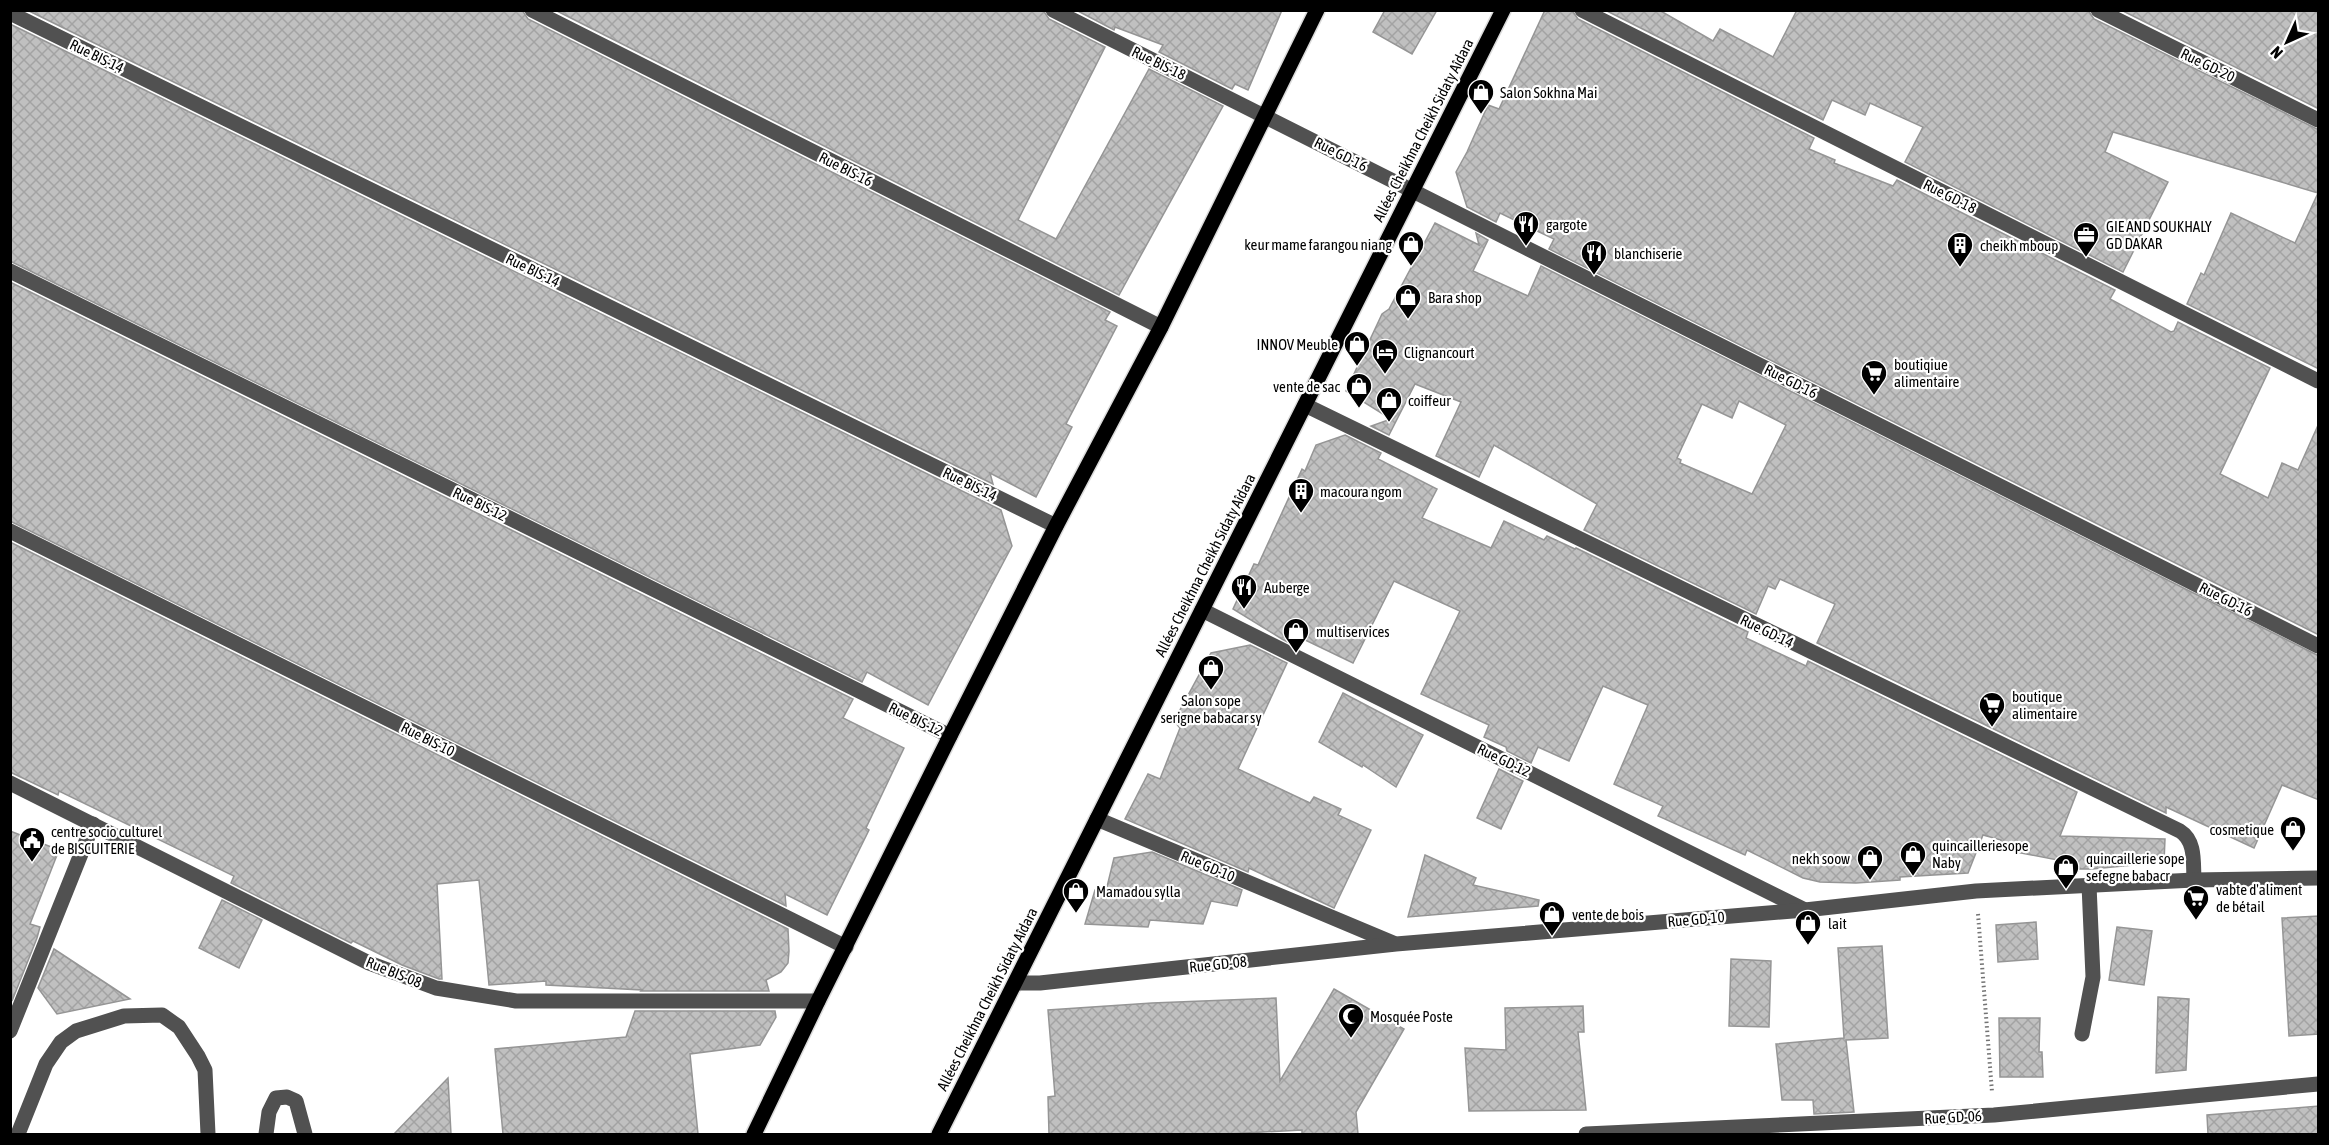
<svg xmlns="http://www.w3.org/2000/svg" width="2329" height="1145" viewBox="0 0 2329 1145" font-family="'Asap Condensed',sans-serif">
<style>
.building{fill:url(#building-cross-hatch);stroke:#959595;stroke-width:1.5;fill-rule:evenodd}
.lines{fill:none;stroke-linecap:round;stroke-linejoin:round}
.major-casing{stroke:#dbdbdb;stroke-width:18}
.path{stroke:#737373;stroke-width:4;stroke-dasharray:1.5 3;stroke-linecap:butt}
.minor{stroke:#515151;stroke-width:15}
.major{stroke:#000;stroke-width:15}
.labels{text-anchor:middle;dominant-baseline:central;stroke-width:4.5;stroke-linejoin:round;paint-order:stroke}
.street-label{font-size:15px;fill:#000;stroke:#fff}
.poi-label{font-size:15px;fill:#000;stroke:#fff;text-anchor:start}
</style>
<defs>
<pattern id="building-cross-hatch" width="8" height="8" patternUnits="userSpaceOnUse" patternTransform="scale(1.5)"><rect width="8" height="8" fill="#c0c0c0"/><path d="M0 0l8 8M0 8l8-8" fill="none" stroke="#a3a3a3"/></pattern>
</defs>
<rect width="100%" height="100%" fill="#fff"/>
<g class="building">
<path d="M27,10H522L528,19L1110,312L1105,320L1117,326L1066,424L1072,427L1036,497L990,473L993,484Z"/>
<path d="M555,10H1043L1049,19L1105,47L1018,220L1056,239L1149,69L1223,106L1119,295Z"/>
<path d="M1076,10H1282L1248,90L1235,84L1232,89L1159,52L1163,45L1115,27L1114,30Z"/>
<path d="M1385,10H1437L1412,54L1373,32Z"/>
<path d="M1545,10H1572L1578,19L1814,138L1809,149L1835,160L1834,163L1893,186L1897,180L2115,290L2110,299L2171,332L2174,331L2178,322L2270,368L2220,474L2268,498L2282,463L2298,470L2319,423V635L1549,249L1554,239L1533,229L1500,213L1496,222L1467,207L1456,172L1467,152L1488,105L1499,109Z"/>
<path d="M1605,10H1659L1713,41L1720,29L1773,57L1797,10H2088L2094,19L2319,130V369L2187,304L2201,273L2204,275L2231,213L2295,243L2318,193L2113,132L2105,152L2168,182L2123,272L1905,162L1923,127L1870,103L1865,115L1832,100L1823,120Z"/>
<path d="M2121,10H2319V109Z"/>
<path d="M10,24L1001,510L1012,546L928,705L867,672L862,682L10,261Z"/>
<path d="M1435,223L1479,245L1476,233L1488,240L1473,271L1528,296L1541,266L2319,656V800L2282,785L2254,848L2166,807V813L1817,643L1835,604L1780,579L1775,589L1768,586L1756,614L1584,530L1597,504L1494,445L1479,477L1436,456L1461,402L1415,384L1389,435L1371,426L1391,419L1346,391L1382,314L1389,309ZM1739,401L1786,425L1752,494L1680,463L1681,460L1677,458L1702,404L1732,418Z"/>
<path d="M10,282L853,699L843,718L904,748L866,828L869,830L827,915L785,894L786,906L10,521Z"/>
<path d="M1345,435L1381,453L1378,459L1437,489L1422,518L1491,548L1504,521L1544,540L1547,536L1575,549L1576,548L1748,632L1746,638L1806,666L1808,661L2077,792L2060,836L2165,839L2164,862L2092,869H2058V860L2000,849L2001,840L1983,835L1968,873L1900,877V880L1856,883L1820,882L1803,878L1747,850L1745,855L1658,816L1663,806L1614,784L1648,705L1603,686L1569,761L1538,747L1531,763L1507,751L1506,747L1484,737L1489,725L1421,694L1460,611L1394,581L1353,663L1299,637L1295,646L1282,639L1233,609L1254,564L1258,565L1302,469L1305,471L1316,445Z"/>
<path d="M10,542L788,929L789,951L788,963L781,972L766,980L769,991H641L642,990L546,985V981L489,985L479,880L437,884L442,979H439L402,965L353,941L351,943L231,883L234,876L59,791L58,795L10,772Z"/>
<path d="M1250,645L1287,663L1238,769L1310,803L1314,797L1341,809L1338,815L1371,830L1334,908L1249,868L1248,872L1125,819L1148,774L1160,779L1180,728L1174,721L1211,653Z"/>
<path d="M1343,693L1423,735L1396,787L1363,765L1362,767L1319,742Z"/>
<path d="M1499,769L1523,781L1501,829L1477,818Z"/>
<path d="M10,831L59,850L30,924L40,927L37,938L12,1001Z"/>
<path d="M1152,852L1242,890L1237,906L1211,901L1203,924L1150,920L1148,927L1085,924L1095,890L1106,891L1114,858Z"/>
<path d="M1425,855L1476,878L1473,885L1539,900L1538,906L1408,917Z"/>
<path d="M222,900L262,920L239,968L199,948Z"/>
<path d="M2319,916V1034L2289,1036L2282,918Z"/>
<path d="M2036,922L2038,959L1998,962L1996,925Z"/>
<path d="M2117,927L2152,931L2144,985L2109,980Z"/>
<path d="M1882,946L1888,1038L1846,1040L1854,1112L1814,1114L1813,1100H1782L1776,1044L1844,1038L1838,948Z"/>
<path d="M54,949L130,999L57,1014L38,988Z"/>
<path d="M1731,959L1771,961L1769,1027L1729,1026Z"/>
<path d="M1334,989L1404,1029L1356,1112L1358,1134H1302V1130L1228,1134H1049L1048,1097L1055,1096L1048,1010L1152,1003L1276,998L1280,1081Z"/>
<path d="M2158,997L2189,999L2186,1070L2156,1073Z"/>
<path d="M1583,1006L1584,1032H1578L1586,1110L1469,1111L1465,1048L1506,1050L1505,1008Z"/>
<path d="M635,1011H775L776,1017L760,1045L690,1054L698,1134H503L495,1049L626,1037Z"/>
<path d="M1999,1018H2040L2039,1052H2042L2043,1077H2000Z"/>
<path d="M448,1078L451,1134H394Z"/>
<path d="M2319,1106V1134H2208L2207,1115Z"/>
</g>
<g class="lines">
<g class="major-casing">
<g id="major">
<path d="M754,1134L818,1001L950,736L1056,526L1161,327L1317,10"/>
<path d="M939,1134L1503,10"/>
</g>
</g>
<path class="path" d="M1978,914L1992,1092"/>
<g class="minor">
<path d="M532,10L1161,327"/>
<path d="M1053,10L2318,646"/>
<path d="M1582,10L2318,381"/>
<path d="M2098,10L2318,120"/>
<path d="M10,13L1056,526"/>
<path d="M10,271L950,736"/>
<path d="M1305,405L2180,831C2196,841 2193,863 2194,880"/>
<path d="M10,531L846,947"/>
<path d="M1202,610L1805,910"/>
<path d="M10,783L369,963L436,988L516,1001H818"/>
<path d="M1097,819L1393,943"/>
<path d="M1015,983H1040L1396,944L1805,910L1976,891L2194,880L2318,878"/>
<path d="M10,1031L93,824"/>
<path d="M2082,1034L2093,977L2089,885"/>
<path d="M18,1134L46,1064L61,1042L76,1031L124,1016L162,1015L179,1027L198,1056L205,1070L208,1134"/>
<path d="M266,1134L269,1112L276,1098L287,1097L296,1101L305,1134"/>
<path d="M1586,1134L1994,1115L2318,1084"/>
</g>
<use href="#major" class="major"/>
</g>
<defs>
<g id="shop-pin" transform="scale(1.35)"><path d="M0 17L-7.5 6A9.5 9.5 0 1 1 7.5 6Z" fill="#000" stroke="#fff"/><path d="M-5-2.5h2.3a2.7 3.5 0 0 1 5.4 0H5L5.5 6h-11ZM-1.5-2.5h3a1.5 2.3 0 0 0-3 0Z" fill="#fff"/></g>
<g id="restaurant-pin" transform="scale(1.35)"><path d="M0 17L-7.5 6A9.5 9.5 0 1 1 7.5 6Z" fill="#000" stroke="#fff"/><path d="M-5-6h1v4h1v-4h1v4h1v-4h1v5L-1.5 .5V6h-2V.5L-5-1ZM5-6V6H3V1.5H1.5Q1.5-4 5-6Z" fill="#fff"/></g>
<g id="office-pin" transform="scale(1.35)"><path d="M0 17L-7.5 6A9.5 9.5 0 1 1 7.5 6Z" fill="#000" stroke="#fff"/><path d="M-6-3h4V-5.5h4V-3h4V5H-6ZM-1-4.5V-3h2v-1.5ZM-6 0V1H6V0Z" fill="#fff"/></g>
<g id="building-pin" transform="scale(1.35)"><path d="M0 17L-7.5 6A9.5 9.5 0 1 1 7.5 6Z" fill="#000" stroke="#fff"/><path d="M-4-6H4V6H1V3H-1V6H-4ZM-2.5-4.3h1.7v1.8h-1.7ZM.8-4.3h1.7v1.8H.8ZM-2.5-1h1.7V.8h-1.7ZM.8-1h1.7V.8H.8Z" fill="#fff"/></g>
<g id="hotel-pin" transform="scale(1.35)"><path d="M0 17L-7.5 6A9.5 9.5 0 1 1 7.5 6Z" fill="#000" stroke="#fff"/><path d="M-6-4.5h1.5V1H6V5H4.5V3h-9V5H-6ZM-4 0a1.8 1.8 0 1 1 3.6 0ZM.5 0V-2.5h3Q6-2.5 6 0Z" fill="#fff"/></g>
<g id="supermarket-pin" transform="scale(1.35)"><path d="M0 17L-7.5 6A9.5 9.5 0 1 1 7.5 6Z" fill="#000" stroke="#fff"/><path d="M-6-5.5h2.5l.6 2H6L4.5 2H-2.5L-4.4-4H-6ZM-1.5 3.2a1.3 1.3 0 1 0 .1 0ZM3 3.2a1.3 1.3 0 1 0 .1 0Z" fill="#fff"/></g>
<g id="civic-pin" transform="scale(1.35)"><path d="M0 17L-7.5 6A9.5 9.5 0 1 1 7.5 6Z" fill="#000" stroke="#fff"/><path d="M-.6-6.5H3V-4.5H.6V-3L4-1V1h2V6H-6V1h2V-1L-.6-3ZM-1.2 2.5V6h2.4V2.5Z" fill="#fff"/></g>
<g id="mosque-pin" transform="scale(1.35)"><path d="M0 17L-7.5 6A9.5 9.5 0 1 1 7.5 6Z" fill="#000" stroke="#fff"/><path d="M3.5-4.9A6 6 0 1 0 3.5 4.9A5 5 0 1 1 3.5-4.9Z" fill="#fff"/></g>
</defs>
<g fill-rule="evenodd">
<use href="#shop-pin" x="1481" y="92"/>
<use href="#restaurant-pin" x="1526" y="224"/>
<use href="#office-pin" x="2086" y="235"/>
<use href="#shop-pin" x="1411" y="244"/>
<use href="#building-pin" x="1960" y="245"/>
<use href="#restaurant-pin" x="1594" y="253"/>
<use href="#shop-pin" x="1408" y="297"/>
<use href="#shop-pin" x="1357" y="344"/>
<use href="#hotel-pin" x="1385" y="352"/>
<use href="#supermarket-pin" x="1874" y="373"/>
<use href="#shop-pin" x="1359" y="386"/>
<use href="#shop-pin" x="1389" y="400"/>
<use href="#building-pin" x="1301" y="491"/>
<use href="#restaurant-pin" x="1244" y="587"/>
<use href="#shop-pin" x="1296" y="631"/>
<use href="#shop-pin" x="1211" y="668"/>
<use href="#supermarket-pin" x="1992" y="705"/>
<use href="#shop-pin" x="2293" y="829"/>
<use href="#civic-pin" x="32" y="840"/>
<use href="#shop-pin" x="1913" y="854"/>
<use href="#shop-pin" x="1870" y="858"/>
<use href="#shop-pin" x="2066" y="867"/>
<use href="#shop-pin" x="1076" y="891"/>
<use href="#supermarket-pin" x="2196" y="898"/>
<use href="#shop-pin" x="1552" y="914"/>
<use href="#shop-pin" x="1808" y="923"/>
<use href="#mosque-pin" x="1351" y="1016"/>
</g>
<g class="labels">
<g class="street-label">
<text transform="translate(97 56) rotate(26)">Rue BIS-14</text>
<text transform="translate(1159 63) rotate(26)">Rue BIS-18</text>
<text transform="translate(2208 65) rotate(26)">Rue GD-20</text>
<text transform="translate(1423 130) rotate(-63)">Allées Cheikhna Cheikh Sidaty Aîdara</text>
<text transform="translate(1341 154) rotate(27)">Rue GD-16</text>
<text transform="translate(846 169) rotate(27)">Rue BIS-16</text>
<text transform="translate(1950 196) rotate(27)">Rue GD-18</text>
<text transform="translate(533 270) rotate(26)">Rue BIS-14</text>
<text transform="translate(1791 381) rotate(27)">Rue GD-16</text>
<text transform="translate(970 484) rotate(26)">Rue BIS-14</text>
<text transform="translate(480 504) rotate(26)">Rue BIS-12</text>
<text transform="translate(1205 565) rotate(-63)">Allées Cheikhna Cheikh Sidaty Aîdara</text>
<text transform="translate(2226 599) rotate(27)">Rue GD-16</text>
<text transform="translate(1767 631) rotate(26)">Rue GD-14</text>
<text transform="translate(916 719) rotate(26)">Rue BIS-12</text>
<text transform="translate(428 739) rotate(27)">Rue BIS-10</text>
<text transform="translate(1504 760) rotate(26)">Rue GD-12</text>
<text transform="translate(1208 866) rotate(23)">Rue GD-10</text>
<text transform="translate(1696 919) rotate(-5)">Rue GD-10</text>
<text transform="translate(1218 964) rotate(-6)">Rue GD-08</text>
<text transform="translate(394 972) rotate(22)">Rue BIS-08</text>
<text transform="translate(987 999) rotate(-63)">Allées Cheikhna Cheikh Sidaty Aîdara</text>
<text transform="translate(1953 1117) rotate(-3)">Rue GD-06</text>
</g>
<g class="poi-label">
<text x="1500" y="92">Salon Sokhna Mai</text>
<text x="1546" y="224">gargote</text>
<text x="2106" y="226">GIE AND SOUKHALY<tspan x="2106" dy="17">GD DAKAR</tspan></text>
<text x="1392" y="244" text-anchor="end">keur mame farangou niang</text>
<text x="1980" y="245">cheikh mboup</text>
<text x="1614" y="253">blanchiserie</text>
<text x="1428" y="297">Bara shop</text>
<text x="1338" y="344" text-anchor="end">INNOV Meuble</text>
<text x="1404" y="352">Clignancourt</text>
<text x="1894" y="364">boutiqiue<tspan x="1894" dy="17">alimentaire</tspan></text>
<text x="1340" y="386" text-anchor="end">vente de sac</text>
<text x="1408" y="400">coiffeur</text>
<text x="1320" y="491">macoura ngom</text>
<text x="1264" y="587">Auberge</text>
<text x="1316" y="631">multiservices</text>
<text x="2012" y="696">boutique<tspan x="2012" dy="17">alimentaire</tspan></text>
<text x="1211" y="700" text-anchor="middle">Salon sope<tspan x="1211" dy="17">serigne babacar sy</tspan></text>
<text x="2274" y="829" text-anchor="end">cosmetique</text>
<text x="51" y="831">centre socio culturel<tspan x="51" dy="17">de BISCUITERIE</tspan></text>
<text x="1932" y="845">quincailleriesope<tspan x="1932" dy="17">Naby</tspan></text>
<text x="1850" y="858" text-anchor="end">nekh soow</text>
<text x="2086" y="858">quincaillerie sope<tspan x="2086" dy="17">sefegne babacr</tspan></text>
<text x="2216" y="889">vabte d'aliment<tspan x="2216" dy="17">de bétail</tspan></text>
<text x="1096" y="891">Mamadou sylla</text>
<text x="1572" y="914">vente de bois</text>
<text x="1828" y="923">lait</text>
<text x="1370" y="1016">Mosquée Poste</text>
</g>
</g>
<rect width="2329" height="1145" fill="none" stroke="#000000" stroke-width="24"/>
<g transform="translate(2287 42) rotate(225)" stroke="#ffffff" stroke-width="4.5" paint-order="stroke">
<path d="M0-4.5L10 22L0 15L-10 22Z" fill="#000000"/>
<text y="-9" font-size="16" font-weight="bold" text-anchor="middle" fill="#000000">N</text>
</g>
</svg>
